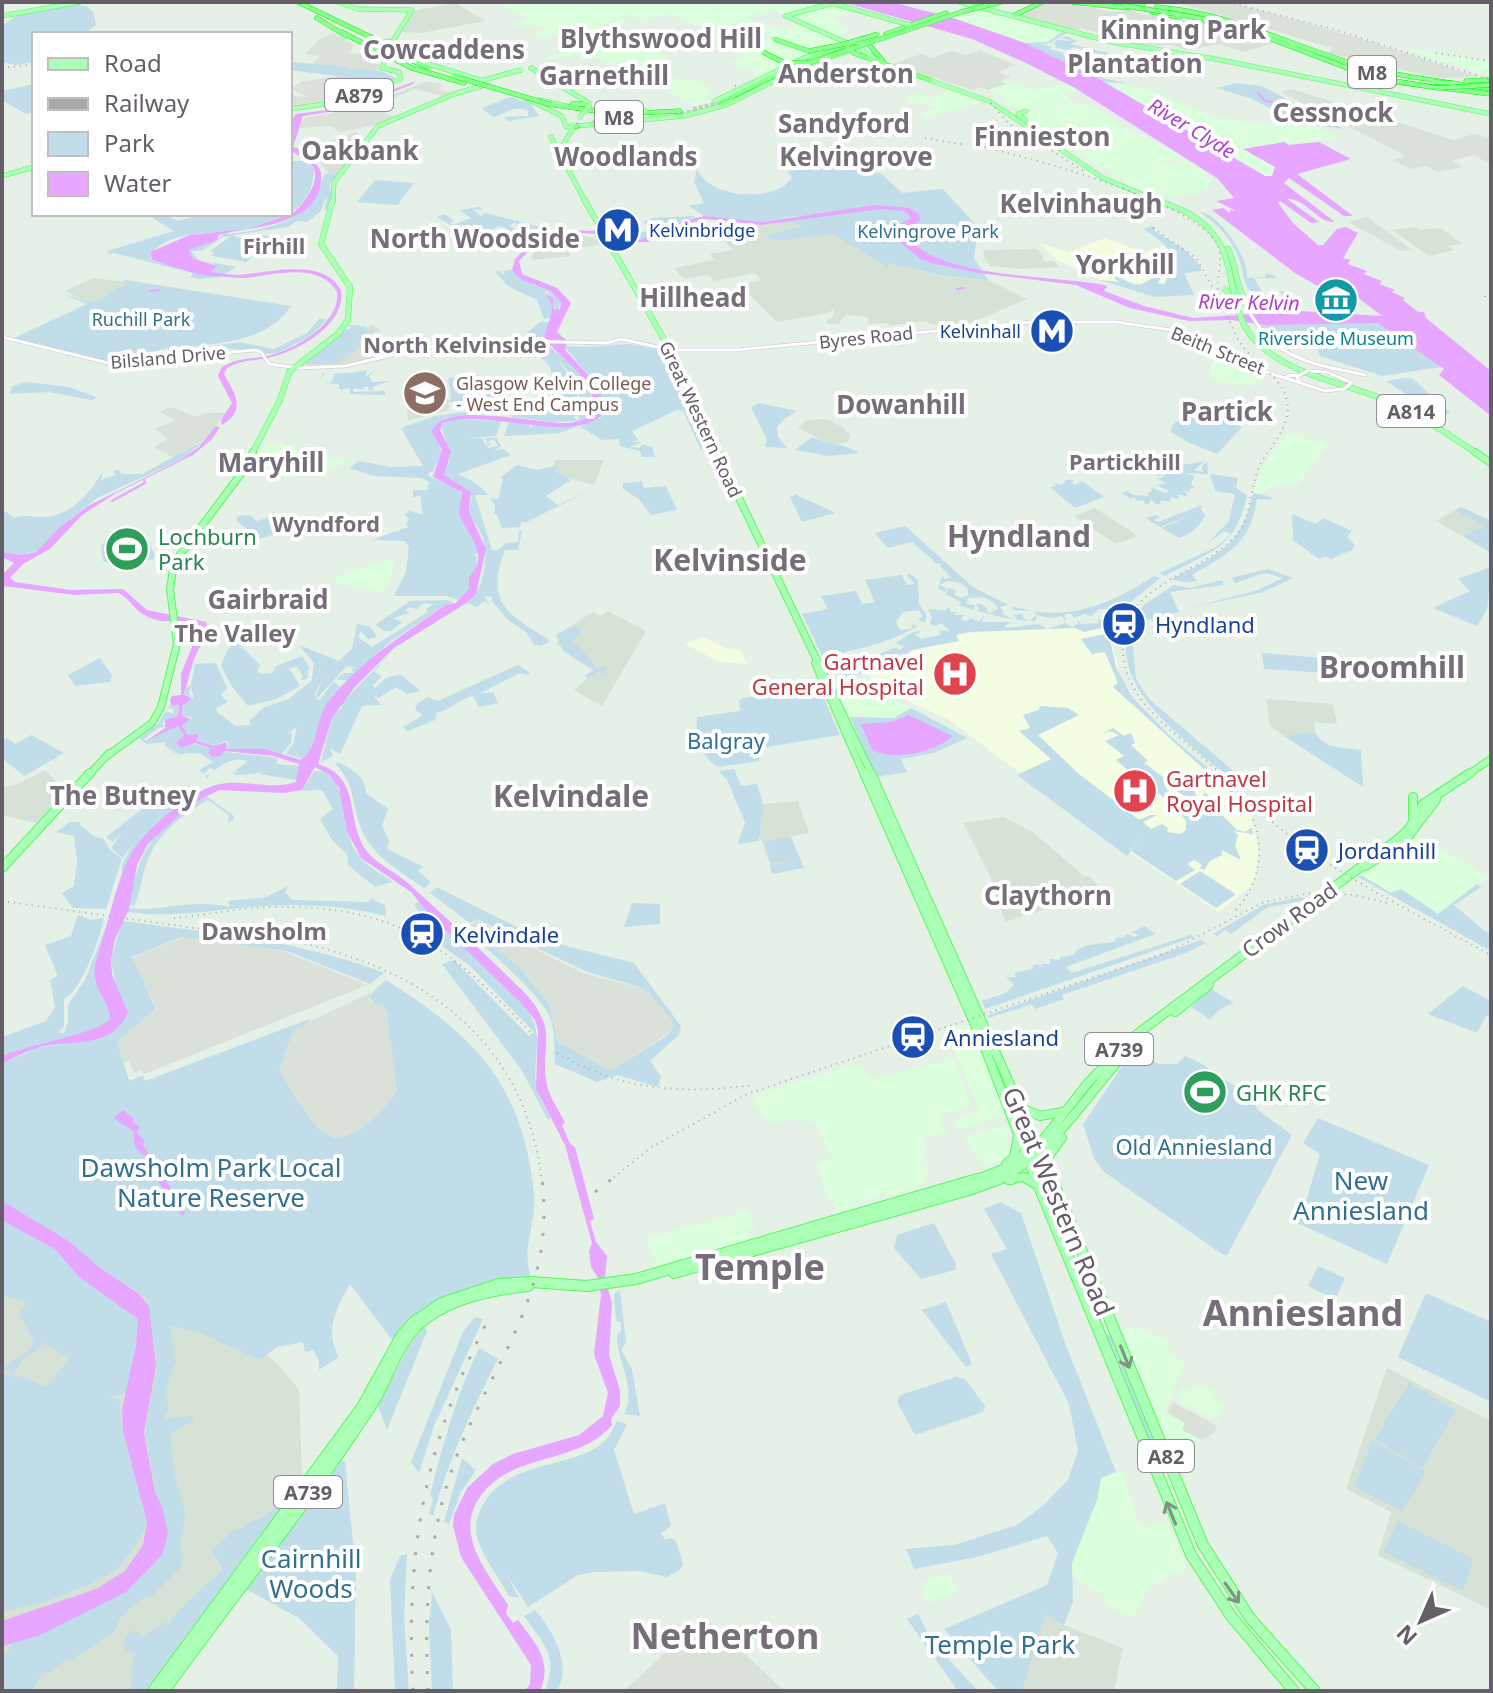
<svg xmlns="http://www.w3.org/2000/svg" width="1493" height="1693" viewBox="0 0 1493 1693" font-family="'Noto Sans',sans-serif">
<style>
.commercial{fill:#dbffdd}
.industrial{fill:#d9e1d9}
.education{fill:#d6e2d6}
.medical{fill:#f2fde1}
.green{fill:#c0dde9}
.water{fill:#e7a6ff}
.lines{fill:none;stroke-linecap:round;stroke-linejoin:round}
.stream{stroke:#e7a6ff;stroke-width:2}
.highway-tunnel{stroke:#c5cbc6;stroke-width:4;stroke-dasharray:4 2;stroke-linecap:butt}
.secondary-casing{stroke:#ccc4ce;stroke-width:4}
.primary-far4-casing{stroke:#53fb56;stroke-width:5}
.primary-far3-casing{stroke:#53fb56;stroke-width:6}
.primary-far2-casing{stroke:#53fb56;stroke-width:8}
.primary-far1-casing{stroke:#53fb56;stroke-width:10}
.primary-casing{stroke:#53fb56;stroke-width:12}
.highway-casing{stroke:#04f500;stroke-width:5}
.secondary{stroke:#fff;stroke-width:3}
.primary-far4{stroke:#abffb6;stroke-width:4}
.primary-far3{stroke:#abffb6;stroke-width:5}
.primary-far2{stroke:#abffb6;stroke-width:6}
.primary-far1{stroke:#abffb6;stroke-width:8}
.primary{stroke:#abffb6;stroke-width:10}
.highway{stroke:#8dff92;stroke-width:4}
.rail-far1{stroke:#aca9ac;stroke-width:2;stroke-dasharray:1 5;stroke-linecap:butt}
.rail{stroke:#aca9ac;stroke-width:3;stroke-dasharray:3 14;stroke-linecap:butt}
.secondary-bridge-casing{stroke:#ccc4ce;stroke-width:4;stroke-linecap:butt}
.primary-bridge-far1-casing{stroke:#53fb56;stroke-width:5;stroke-linecap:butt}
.primary-bridge-casing{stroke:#53fb56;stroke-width:6;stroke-linecap:butt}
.highway-bridge-casing{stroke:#04f500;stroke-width:5;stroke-linecap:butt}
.secondary-bridge{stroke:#fff;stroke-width:3}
.primary-bridge-far1{stroke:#abffb6;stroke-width:4}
.primary-bridge{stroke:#abffb6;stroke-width:5}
.highway-bridge{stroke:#8dff92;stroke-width:4}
.oneway{stroke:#7e9683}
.labels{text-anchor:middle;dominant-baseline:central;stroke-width:8;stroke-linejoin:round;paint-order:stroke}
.far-transit-label{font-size:18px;fill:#164399;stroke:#fff;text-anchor:start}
.far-park-label{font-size:18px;fill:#327090;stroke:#fff}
.far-street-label{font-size:18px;fill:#655d67;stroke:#fff}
.far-culture-label{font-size:18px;fill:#0d838f;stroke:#fff}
.far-education-label{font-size:18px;fill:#785e54;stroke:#fff;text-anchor:start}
.shield{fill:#fff;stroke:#938e95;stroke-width:2}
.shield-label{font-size:20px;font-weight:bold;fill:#655d67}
.far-water-label{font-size:20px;font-style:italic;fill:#b13fcc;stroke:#fff}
.far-quarter-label{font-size:22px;font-weight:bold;fill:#766e79;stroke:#fff}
.leisure-label{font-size:22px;fill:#27864d;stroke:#fff;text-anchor:start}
.transit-label{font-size:22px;fill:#164399;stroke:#fff;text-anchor:start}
.health-label{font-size:22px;fill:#be3a42;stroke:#fff;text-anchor:end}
.park-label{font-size:22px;fill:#327090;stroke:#fff}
.street-label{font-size:22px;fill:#655d67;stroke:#fff}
.neighbourhood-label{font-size:24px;font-weight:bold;fill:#766e79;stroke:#fff}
.far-district-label{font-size:26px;font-weight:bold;fill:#766e79;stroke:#fff}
.quarter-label{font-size:26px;font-weight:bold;fill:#766e79;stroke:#fff}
.near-park-label{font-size:26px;fill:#327090;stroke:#fff}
.near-street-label{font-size:26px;fill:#655d67;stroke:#fff}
.district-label{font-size:30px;font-weight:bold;fill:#766e79;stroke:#fff}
.near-district-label{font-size:36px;font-weight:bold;fill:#766e79;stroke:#fff}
</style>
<rect width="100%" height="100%" fill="#e5f0e6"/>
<g class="commercial">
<path d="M495,2H750L770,11L747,17L775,29L760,33L771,40L755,45L777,40L764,32L800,25L841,43L789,62L737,38L748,44L742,47L789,65L766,76L725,63L746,58L730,49L740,46H726L718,43L726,40L711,33L721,30L707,24L697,26L672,14L641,21L627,14L618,16L630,22L597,26L610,34L620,32L624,34L615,36L624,41L644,37L657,44L649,47L669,58L653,65L683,81L694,79L714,90L705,92L712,97L706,99L712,102L698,107L661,88L666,86L657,81L647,77L635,80L628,76L635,74L631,71L644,68L631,60L609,65L596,57L585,60L575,54L544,61L540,59L581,49L555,34L540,37L533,33L546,30L541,26H516L513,23L527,19Z"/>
<path d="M753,2H827L858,10L832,18L843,23L835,26L852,31L836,36Z"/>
<path d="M972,10L1004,15L1022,22L1017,24L1021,25L1032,22L1065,32L1048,41L1026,43L950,17Z"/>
<path d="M1414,49L1491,62V76L1410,51Z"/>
<path d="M1006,79L1034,90L1065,83L1075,87L1082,92L1067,93L1069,100L1047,107L1075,102L1098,109L1132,133H1141L1183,158L1162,161L1165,164L1186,160L1207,174L1202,176L1213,180L1212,185L1199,193L1181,196H1158L1141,190L1085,157L1023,114L1043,107L1019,110L1002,103L1004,96L988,90L1005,84L999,81Z"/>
<path d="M1108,84L1142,87L1212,116L1253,123L1320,127L1340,138L1245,149L1275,167L1272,175L1266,176Z"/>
<path d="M952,88L981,104L927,118L921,113L937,108L918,102L912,104L904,99L917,93L930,98Z"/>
<path d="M1215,353L1255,370L1264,376V382L1256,381V386L1233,384L1208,378Z"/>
<path d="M1287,432L1327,445L1297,486L1275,483L1260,494L1253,493L1262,467Z"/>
<path d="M267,442L295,445L294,447L349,462L322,473L319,471L296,473L293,478L253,473L255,468L250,467L259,450L263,449Z"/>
<path d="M395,557L389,585L384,592L339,585L333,578Z"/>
<path d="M856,684L869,687L911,708L894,718H867L864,714L849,716L835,686Z"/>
<path d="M1417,835L1464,862L1491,879L1477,884L1439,914L1401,889L1391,893L1361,875L1400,850Z"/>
<path d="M960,1025L962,1028L970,1026L1008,1115L959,1130L954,1120L980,1110L952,1046L958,1035L953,1027Z"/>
<path d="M953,1058L972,1106L939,1116L947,1133L922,1139L927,1147L923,1155L929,1168L923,1184L889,1195L882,1193L839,1213L826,1192L818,1164L833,1157L814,1122L798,1119L770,1123L753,1102L761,1093L850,1066H862L871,1079Z"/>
<path d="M1003,1125L1007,1126L1009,1155L1004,1164L999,1161L983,1166L964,1137Z"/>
<path d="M748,1211L756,1227L747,1230L751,1240L659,1268L646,1238Z"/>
<path d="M1138,1327L1172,1344L1166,1352L1186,1362L1164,1412L1186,1423L1183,1430L1202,1440L1170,1450L1122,1330Z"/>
<path d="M1195,1384L1215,1391L1212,1399L1225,1405L1218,1421L1175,1400L1182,1386L1191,1391Z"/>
<path d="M1122,1471L1140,1527L1167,1521L1187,1568L1170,1575L1148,1590L1133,1618L1107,1605L1104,1595L1072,1576V1564L1097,1500L1101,1478Z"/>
<path d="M948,1573L957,1592L928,1603L920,1584Z"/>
</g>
<g class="industrial">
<path d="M1175,2H1227L1270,13L1359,38L1478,77L1438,78L1328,53L1333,48Z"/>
<path d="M1048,3L1073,4L1111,12L1138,10L1135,13L1208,23L1273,43L1244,52L1219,44L1188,50L1169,45L1137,46L1118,43L1141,35L1123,29L1105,35L1081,28L1072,31L1019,15L1028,8Z"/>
<path d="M333,33L354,45L350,53L369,55L375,59L370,63L381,65L377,70L393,76L396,80L328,103L290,108V96L308,97L292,89L301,82L344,75L290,68V62L312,64L321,56L305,54L320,39Z"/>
<path d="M980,50L1015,65L998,72L1011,77L1001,81L1006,84L988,90L981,87L972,90L892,64L922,54L933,58L952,51L966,55Z"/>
<path d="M424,82L439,83L443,86L437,89L451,93L442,96L416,89L371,107L394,117L372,126L339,132L331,126L299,128L305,118L366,106Z"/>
<path d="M1292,89L1454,140L1474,134L1491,138V164L1473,155L1452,161L1464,167L1437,172L1426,166L1410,169L1393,160L1404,157L1402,154L1281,92Z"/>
<path d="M357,132L364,142L339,173H328L313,152L314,145Z"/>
<path d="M1367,217L1412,250L1401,251L1348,222Z"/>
<path d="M171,407L196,417L204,413H225L217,424L219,426L209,436L174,458L154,447L168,439L155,429L175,420L159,412Z"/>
<path d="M477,920L583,973L644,989L658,996L675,1024L672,1031L611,1071L585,1058L556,1042L549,1004L518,966L468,927Z"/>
<path d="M187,936L283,951L367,985L144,1074L142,1070L134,1073L129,1061L124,1063L116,1041L157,1009L132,958Z"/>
<path d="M370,993L369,1000L374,1004L383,1005L387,1014L400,1089L374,1123L338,1139L327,1138L308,1119L278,1074L294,1029Z"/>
<path d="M1173,1402L1217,1426L1215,1432L1202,1440L1182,1430L1185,1423L1167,1413Z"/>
<path d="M701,1620L716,1626L784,1691H624Z"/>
</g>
<g class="education">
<path d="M455,3L485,21L421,33L402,32L413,11Z"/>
<path d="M800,219L804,223L802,226L767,236L845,234L898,265L943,277L988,280L1027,299L973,322L951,327L941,328L924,321L890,326L887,323L869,324L867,317L846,315L838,324H829L826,321L833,317L834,309L828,313L777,322L740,285L761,280L755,273L714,281L708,275L684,279L674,268L715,260L710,254L733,250L716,232Z"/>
<path d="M1415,227L1420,230L1440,228L1463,244L1448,246L1454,250L1429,256L1392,230Z"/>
<path d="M580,235L603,240L604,244L568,250L570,256L533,260L530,256L552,239Z"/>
<path d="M1037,249L1043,255V261H1053L1060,267L1020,269L991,266L985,260L983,250Z"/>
<path d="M94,278L135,283L101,298L99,304H91L65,291Z"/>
<path d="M373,324L380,331L372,333L389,350L405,351L350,364L306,365L319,353Z"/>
<path d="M448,398L449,410L408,421L407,402Z"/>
<path d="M826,419L843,427L850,435L849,441L839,444L828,443L798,428L807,420Z"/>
<path d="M555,460H604L594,485L557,475L552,472Z"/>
<path d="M1461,507L1491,521V553L1436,521Z"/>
<path d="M1095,508L1138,536L1116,544L1074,516Z"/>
<path d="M608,611L646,631L602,706L574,690L596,671L556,644L559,640L555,636L593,612L600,616Z"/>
<path d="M1266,699L1333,704L1337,724L1314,722L1315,732L1284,736L1270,726Z"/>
<path d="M45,770L62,787L69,789L36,823L2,815V787L18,784Z"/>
<path d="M798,801L809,833L787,837L796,861L770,865L758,832L763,804Z"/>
<path d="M1004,817L1033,832L1085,877L1089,876L1103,891L1005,922L989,874L963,823Z"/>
<path d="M2,1201L69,1241L121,1283L138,1293H154L251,1342L280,1366L299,1390L302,1477L145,1691H2Z"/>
<path d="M1387,1368L1491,1421V1610L1378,1555L1391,1512L1346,1489Z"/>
<path d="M1045,1614L1064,1625L1123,1648L1114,1691H1022Z"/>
</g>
<g class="medical">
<path d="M1105,238L1143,252L1166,245L1174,264L1160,290L1136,292L1104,282L1057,260L1038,243L1069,252Z"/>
<path d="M1100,626L1109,632L1108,639L1111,640L1122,682L1113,686L1247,808L1251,815L1259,849L1255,877L1251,886L1219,912L1084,821L949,720L877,687L868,673L880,668L919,641L988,630Z"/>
<path d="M704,637L725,648L741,650L747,664L719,662L685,644Z"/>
</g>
<g class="green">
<path d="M75,4L88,7L94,13L96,25L84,34H34V62L15,65L2,62V25L18,15Z"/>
<path d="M1063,31L1069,32L1049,43L1040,44L1057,48L1054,43L1057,40L1073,41L1061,38L1066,36L1077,41L1070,44L1109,53L1112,56L1108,58V62L1120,71H1108L1094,63L1095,60L1086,59L1099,58L1097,53L1082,56L1073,52L1085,50L1074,47L1068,50L1052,47L1049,49L1064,53L1063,56L1083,59L1076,60L1085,65L1079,63L1081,67L1095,69V72L1091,69L1093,73L1113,74L1115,77L1108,74L1101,78L1127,83L1104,82L1025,43L1048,42Z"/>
<path d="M290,62L347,67L345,69C364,72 382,66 396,80L338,102L290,109V106L328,103L380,85L359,83V79L290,70Z"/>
<path d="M1236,83L1262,86L1344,129L1290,122L1287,117L1252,99L1217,88Z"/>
<path d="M34,84V112L26,114L2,100V91Z"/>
<path d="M510,97L530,103L539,116L509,121L504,117L528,116V111C516,104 505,114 493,117L482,108Z"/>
<path d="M814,150L883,175L902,193L943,189L978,227L974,258L988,280L942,276L891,263L887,267L833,234L774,241L765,236L803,226L793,222L762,225L799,219L796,216L763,222L739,220L704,216L689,206L704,203L694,182L697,168C706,198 775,204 792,178L787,171L810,169L799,155Z"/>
<path d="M290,161H306L314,169C313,216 267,227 228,232V234C255,231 295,225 312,202C318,193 320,182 325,174L339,173L329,184L332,196L327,210H324L327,199H325L321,211L307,222L297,221L288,227L234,235L237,238L258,234L280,239L246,262L212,256L214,252L210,251L231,236L223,237L203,250L191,251L199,260L236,267L224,274L209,272L215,264L192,258L188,254L192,247L218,239L225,232C200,233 167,234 150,254L152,261L222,277L199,279L190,277L193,273L114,253L106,255L110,253L107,251L174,231L151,217L165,215L178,221L203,214H290Z"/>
<path d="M375,180L414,183L397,205L357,202Z"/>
<path d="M480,207L482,210L472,209L481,216L486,213L540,227L532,231L515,225L535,228L514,223L509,226L525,232L517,237L525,239L519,243L500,238L515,242L520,239L500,231L494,234L497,236H490L502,229H509L499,226L476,240L437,217L444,214L454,221L450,223L453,225L471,218L459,210Z"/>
<path d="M1200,212C1219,214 1249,257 1247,278H1248L1266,277L1265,273L1275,276L1276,278H1254L1267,300H1284L1280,291H1283L1290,302L1264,304L1255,302C1254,293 1246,288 1244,279C1239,249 1226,230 1200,212Z"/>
<path d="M696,216L642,240L625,239L605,231H620L633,236L651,229L644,222L652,218Z"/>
<path d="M1152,226L1156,228L1153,230L1185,250L1201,266V271L1184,273L1194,295L1155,297L1099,280L1119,282L1110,275L1114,274C1137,287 1136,289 1159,274L1156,271L1162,267L1166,269L1158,283L1164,284C1182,257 1167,243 1143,229Z"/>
<path d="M512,269L520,279L551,291L561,302L556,317L553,298L547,291L543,292L551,299L554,313L545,340L523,336L540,322H548L551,317L544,319L537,300L508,286L495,272L499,271L507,277L503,272Z"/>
<path d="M125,280L291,306C263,348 204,343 160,350C141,354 124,361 105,361L14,338L87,304L62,293L92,303L129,283L123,281Z"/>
<path d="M320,318L327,320L310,336L278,353L266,354L257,349H210L139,358L239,342L274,349L307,333Z"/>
<path d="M1378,323L1421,350L1441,367L1382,376L1320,356L1316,342C1300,344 1284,335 1267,334L1261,325Z"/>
<path d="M350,325L366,326L364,330L375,331L371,333L382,344L364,343L363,339L358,343L362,345L335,364H305L345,330L354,328L348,327Z"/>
<path d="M538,344L548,345L577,370L597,406L593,415L579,421L578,410L585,407H579C583,389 570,371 558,360L568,374V397L557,398L550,367L532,348Z"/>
<path d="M629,344L665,351L712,453L701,450L683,411L677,410L632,431L638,440L631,442H641L630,447L640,448L642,444L652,447L655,457H642L640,451L620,446L619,439L602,440L579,426L559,433L504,436L509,422L528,424L531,428L533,425L581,426L603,416L593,380L564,346L586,347Z"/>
<path d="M374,367L367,370L365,377L376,369L369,376L372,382L389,381L373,387V390H368L369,387H363L365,390L354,388L353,392L385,391V395L350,394V388L343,389L339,396L342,389H339V384L325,383L332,382L335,373H325L319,380L323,373C342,373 355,375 374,367Z"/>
<path d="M479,375L481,383L501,381L504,398L448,402L451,398L448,378Z"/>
<path d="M1406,378L1413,379L1450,413L1442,417L1386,381Z"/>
<path d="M570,380L573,381L579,402L574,418L578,421L553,422L511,417L513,412L558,409L559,401L566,406Z"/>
<path d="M27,382L69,387L98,398L92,400L49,392L9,394L13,386Z"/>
<path d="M759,403L797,411L784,419L777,427L778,437L787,448L765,447L767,439L751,407Z"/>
<path d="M1194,410L1242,427L1217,454L1188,442L1171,432L1172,425Z"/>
<path d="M471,411L504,414L444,418L434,435C448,448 437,458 433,472H429L433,461L428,476L456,488L464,495V522L474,537L478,553L474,555L477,557L476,571L469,577V589L459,600L447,596H394L406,572L409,547L405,541L372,540L408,527L406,524L409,519L404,514L410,512L407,510L423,515L420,495L413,498V490H427L429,482L422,478L374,476L349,468L359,461L391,467L423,466L401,428L435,416Z"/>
<path d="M454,419L501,421L496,436L469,438H483V442L489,448L498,446L494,439L486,442L492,445L488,446L485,438H497L501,447L492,451L504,449L511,455L458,474C466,478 482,485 488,495H475L492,550H498L506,543L518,542L519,530L522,531L518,550H505C485,601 506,614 548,639L549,642L541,646L534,645L526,632L507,619L492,601V597L485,596L489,605L484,601L477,607L467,603C483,591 488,561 484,541C482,531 473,522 469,512L472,496L444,475L450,458L441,425Z"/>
<path d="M812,437C829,445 844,443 859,453L829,456L795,450Z"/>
<path d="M207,439L182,459L97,498L60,527L38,551L21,555L2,552V509L14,518C26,513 32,518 45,517C72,515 90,493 103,471L101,480L115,475L114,470H120L121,474H142Z"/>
<path d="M1205,461L1194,470L1203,472L1202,466L1207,462L1208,474L1185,473L1194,476L1191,485L1195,487L1189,489L1191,492L1184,491L1188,495L1185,496L1176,494L1180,499L1171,497L1169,502L1161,500L1160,504H1156L1151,500L1149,504H1145L1143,500L1136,501L1135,497L1128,500L1131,498L1122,494L1127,491L1133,495L1149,496L1147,493L1152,491L1151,487L1165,493L1169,491L1157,485L1167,483L1156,478H1161L1168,471L1158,477L1160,469Z"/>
<path d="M517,465L537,470L557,465V473L571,480L546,496L558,505L590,490L525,523L522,521L520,527L502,528L497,514H494L495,505L489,498L498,499L503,480L501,477Z"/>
<path d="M1210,474L1238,478L1236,488L1247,495C1236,549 1209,552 1165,576L1160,573L1216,547L1231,534L1224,531L1207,544L1229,521L1235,494L1215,491Z"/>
<path d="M1066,480H1074L1072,483L1075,485L1082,481L1104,497L1075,508L1050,487L1056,486L1054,483L1061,485Z"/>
<path d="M642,481L644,488L666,486L677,510L651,515L639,499L623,489V483Z"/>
<path d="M1253,493L1272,497L1271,500L1257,499C1250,545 1229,553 1192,575L1197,581L1184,582L1171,579C1216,556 1243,546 1253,493Z"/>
<path d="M796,495L834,512L835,513L802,522L790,497Z"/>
<path d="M1202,505L1201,509L1205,515C1200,527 1192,533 1179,538L1161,528L1194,514L1160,527L1146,518L1156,515L1160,517L1154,520L1158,522Z"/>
<path d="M1461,507L1491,521V552L1463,536L1489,525L1485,526L1455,510Z"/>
<path d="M1292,514L1316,524L1323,518L1352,531L1347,537L1355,545L1352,550L1331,559L1325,556L1319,559L1293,540Z"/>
<path d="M250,515L257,521L273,516L286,531L258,539L236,520L238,516Z"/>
<path d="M905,526L973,587L1008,605L999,607L1004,612L1002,614L1014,620L977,611L980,609L976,605L979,603L985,606L989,613L998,609C993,598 981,596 968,598L966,604L975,605L974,610L959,605L961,602L946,594L948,588L956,590L954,595L961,598L968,595V589L961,583L948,581L940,585L946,588V592L938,589L942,576L945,579L951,577L940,566L941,563L937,564L912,542L888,548L875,533Z"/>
<path d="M142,533L154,553V559L112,564L103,561L101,545L117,536Z"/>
<path d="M1491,567L1487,610L1477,626L1433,608L1470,591L1458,579Z"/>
<path d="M1268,569L1293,578L1263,592L1189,608L1255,591L1283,578L1264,573L1236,583L1231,578Z"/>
<path d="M909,573L918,580L919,604L927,616L925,623L918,619L923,616L919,610L903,612L896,622L900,630L911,629L913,624L918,626C888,643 856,651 822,656L802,614L828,609L821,596L856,591L862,604L875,602L865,580L901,575L907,585L915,584L907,576Z"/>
<path d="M1154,576L1160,578L1127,605L1113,632L1107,627L1116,667L1132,697L1172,738L1226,783L1247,808L1113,687L1118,683L1105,652L1092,654L1081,639L1105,634L1101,628L1084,632L1075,628L968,632L956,635L959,641L912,650L888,668L846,676L838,670L895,648L901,650L905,645L900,646L896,643C901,640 908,633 918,631H920L922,632L914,634L921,639L940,635L941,630L951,632L941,623L934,626L930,623L932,618L928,609L945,610L949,607L951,613L957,611L954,615H964L961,619L966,621L971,618L979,622L984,615L982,622H1012L1004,626L1008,628L1038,624L1048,629L1065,623L1072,627L1078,624L1077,619L1081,624L1099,623L1097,619L1103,621L1108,617L1102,614H1107L1109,609H1099L1091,616L1084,614L1074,618L1071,614H1065V621L1062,616L1051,618L1037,615L1035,621L1018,620L1013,615L1022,614L1023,618L1030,621L1037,614L1033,611L1013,610L1012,606C1068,623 1107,606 1154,576Z"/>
<path d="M1222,580L1224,585L1170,592L1179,612L1137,623L1132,619L1145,604L1174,585L1190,588Z"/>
<path d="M448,600L454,603L445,605L390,642L348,681L336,679L344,673H354L351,668H358L347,666L317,698L316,695L325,675L315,694L316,698L320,700L333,682L342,687L324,709L313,748L302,759L296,757L298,751L295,757L286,754L293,744L297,727L288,733L292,734L291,743L281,755L264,749H227L228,742L225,741L214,746L197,741L200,735H188L182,724L192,719L190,714L191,717L182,716L184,704L194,698L191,686L189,693L193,698L185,694L186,688L191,685L195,664L216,663L227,688L221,695L228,702L216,708L217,712L236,726L251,725L249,721L263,708L289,699L312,680L314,663L299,645L339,661L352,649L357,624L371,627L377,637L368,639L361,631L358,637L372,647L428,612L426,609L434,604L424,603L416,609L410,607L405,610L409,613L393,618L402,622L391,631H384L375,625L410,601Z"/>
<path d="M575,626L583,630L570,643L580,647L596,668L606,666V674L598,671L588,678L584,676L593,670L563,651L557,634Z"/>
<path d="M236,641L260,665L257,671L261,674L272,673L276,666L302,656L309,667L307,679L301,680L303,676L297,667L289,668L300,686L276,699L248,706L231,685L221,666L226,652Z"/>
<path d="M1126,645L1133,646L1136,679L1149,699L1245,781L1236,784C1198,749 1123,701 1126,645Z"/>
<path d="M1262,653L1325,658L1328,673L1264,669Z"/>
<path d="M390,654L374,672L382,676L372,686L375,688L386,678L400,674L421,691L407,694L396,687L378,698L373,695L381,705L362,706L340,754L330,748L333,756L321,762L332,718L342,707V703Z"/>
<path d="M100,658L112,675L110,682L75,686L68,675Z"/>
<path d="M518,665L530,673L526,675L520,673L479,694L493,692L498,703L479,707L473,696C461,698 451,709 437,713L435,720L408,731L403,727L423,715L415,710L417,704L428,697L438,701Z"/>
<path d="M819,687L840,735L756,749L760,761L718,767C700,756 695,737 697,717L740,711L739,701L743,698Z"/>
<path d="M170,705H179L178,716L165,720L162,724L165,727L158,728L144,739L145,741L178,726L184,737L176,741L179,747L195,744L212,748L208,754L213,757L225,752L278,758L276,764L300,766L297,780L259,774L266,770L255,774L234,775L238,770L229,775L248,761C228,756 219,767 207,778L204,776L207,777L205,775H210L215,770L210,768L204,774L199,770L213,762L199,753L179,754L167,745L181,758L165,746V742L146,744L139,738L159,723L165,711L174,714L173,708L168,709Z"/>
<path d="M1040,706L1068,708L1079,715L1038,735L1079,774L1139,820L1151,815H1157L1143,822L1151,829L1162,824L1168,828L1167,832L1181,834L1186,830V820L1159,793L1141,801L1115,782L1132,774L1116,760L1124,756L1105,741L1119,735L1110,731L1101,734L1113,728L1124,736L1131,733L1135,743L1131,745L1148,761L1144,763L1174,785L1166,789L1186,807L1189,806L1182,800L1187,797L1175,790V786L1196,783V786L1183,788L1187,791L1193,789L1198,798L1205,797L1203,794L1206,793L1219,806L1226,805L1219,812L1237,830L1245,832L1252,827L1253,834L1233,831L1238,835L1235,846L1241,860L1222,850V855L1210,861L1204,870L1200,868L1202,865L1195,860L1189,862L1188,865L1195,870L1176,881L1131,851L1143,833L1127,856L1017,775L1051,759L1019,731L1030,728L1023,715L1039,710Z"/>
<path d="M911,708L967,738L934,753L901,759L907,772L876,777L850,717L894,718Z"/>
<path d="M1315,732C1323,749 1345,748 1361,750L1363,787L1284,736Z"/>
<path d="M31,735L64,753L24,776L2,758V742L7,738L15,744Z"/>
<path d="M338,762C351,769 366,776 366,793L388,809L382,825L389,841L387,849L424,867L418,871L431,882L424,888C401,872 376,858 363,833C351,808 357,784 335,764Z"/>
<path d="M734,769L741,786L757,784L763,804L759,841L738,844L745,822L727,780L719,771Z"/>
<path d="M314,771H325C353,793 338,833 361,859C370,868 383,875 393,882L375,887L348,865L347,854L332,840L320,819L333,809L322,790L302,791Z"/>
<path d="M188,785L199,791L190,794L172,808L175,809L135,847L123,876L121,867L134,842L123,858L111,848L123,831L113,842L106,837L163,793Z"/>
<path d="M206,796L234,816V819L228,822L229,815L208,800C184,813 156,835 147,862C142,876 140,891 135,905H129C139,848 156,826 206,796Z"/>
<path d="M70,822H80L79,824L95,837L103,838L110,850L122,859L106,909L73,908L62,893L74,886L77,862L74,836L56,832Z"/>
<path d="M787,837H791L804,868L772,874L770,865L796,861L771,863L764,842Z"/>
<path d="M1200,871L1234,893L1235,895L1216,908L1180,884Z"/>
<path d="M1361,875L1391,893L1401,889L1438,914L1477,884L1481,887L1454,905L1491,936V951L1358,877Z"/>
<path d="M289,886L285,892L292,900L368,902L375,896L373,900L385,905L386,916C341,905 296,903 250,907C207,911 169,918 127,912L129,909C137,907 139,910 147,909C175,907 201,900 230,907L228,901L266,897Z"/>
<path d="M437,887L519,928L562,945L634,963L681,1026L679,1035L650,1061L661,1077L658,1087L617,1075L597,1082L555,1064C554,1048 556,1030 549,1015C537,990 487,950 466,930L468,927L518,966L549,1004L557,1042L611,1071L668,1035L674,1026L671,1018L645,989L585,971L477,919L470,923L430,893Z"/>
<path d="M1301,897L1307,900L1268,907L1231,934L1225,930L1217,936L1213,934L1263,905Z"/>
<path d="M420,902L427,912L522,1004C549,1034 530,1056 537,1090C539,1099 547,1110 551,1118L548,1120L521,1069L442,964L454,960L529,1036L534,1032L470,966L423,932L428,929L414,904Z"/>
<path d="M632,903L660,904V924L624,927Z"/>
<path d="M78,915L91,920L104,918C100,938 82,990 64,999V1026L58,1033H64L68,1022V1005L85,980L109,919L95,973C96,990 110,1002 110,1019C96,1035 28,1045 2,1056V1037L46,1021L55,1007L50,980L58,976L45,945L71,936Z"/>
<path d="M122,921C211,933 300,940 384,973L370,984L287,951L182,937L132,957L156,1009L117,1041L129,1081L143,1075L145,1081L312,1018L303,1027L294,1029L279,1071C290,1089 314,1133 335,1139C365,1131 379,1116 397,1091L387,1014L383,1005L374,1004L369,996L386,980C475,1036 522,1083 534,1193C536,1212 530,1229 528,1247C526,1256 529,1268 530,1278C475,1291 430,1294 392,1340L350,1284C336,1310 324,1329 339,1357L319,1370V1360L313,1350L305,1352L303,1342L277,1347L260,1360L196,1331L170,1326L176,1360L166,1390L168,1408L162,1419L192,1416L194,1421L170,1433L175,1475L186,1515L180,1544L183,1560L180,1568L151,1597L143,1598L121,1616L114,1632L70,1661L66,1660L38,1679L33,1689L2,1691V1654L9,1651L10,1644L113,1597L161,1517L145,1433L157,1366L149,1305L152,1307L145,1297L100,1268L69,1241L2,1201V1064L37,1048L101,1038L123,1022L111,959Z"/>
<path d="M1145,926L1155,934L1066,967L1072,973L1191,935L1194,937L985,1009L982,1001L1006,993L1014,985L1006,977H1016L1014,973L1033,969L1032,966L1037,964L1044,968L1041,964H1050V959L1060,960V957L1073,955L1078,949L1088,945L1114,942L1117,937L1124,938L1126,934L1135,937L1138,935L1132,932Z"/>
<path d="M1201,940L1206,943L1186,953L1062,995L1064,999L1035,1009L1032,1004L989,1018L988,1015Z"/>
<path d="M1463,986L1491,1001V1018L1486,1016L1477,1033L1428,1014Z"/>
<path d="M1211,989L1234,1003L1222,1008L1210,1019L1191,1007Z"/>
<path d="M1134,1049L1158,1064H1177L1185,1056L1199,1062L1255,1100L1257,1109L1292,1135L1227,1255L1222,1254L1104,1172L1094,1158L1083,1124Z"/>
<path d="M1318,1118L1429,1165L1387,1264L1295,1222L1307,1198L1320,1154L1303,1143Z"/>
<path d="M1000,1202L1021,1213L1064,1340L1116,1472L1101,1478L1097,1500L1072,1563L1073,1602L1064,1625L1045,1615L1022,1691H998L944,1629L1047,1585L1058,1553L1047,1536L977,1557L914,1569L906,1549L954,1545L1017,1525L1044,1505L1068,1480L1078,1451L1069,1404L991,1254L1007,1249L984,1209Z"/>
<path d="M2,1220L56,1250L78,1276L138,1319L136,1345L126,1394L107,1396L119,1399L123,1431L147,1522L136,1544L119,1568L92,1583L45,1602L2,1611V1374L17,1378L22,1376L45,1387L71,1359L45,1343L23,1360L13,1375L3,1369L31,1348L34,1340L19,1314L27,1303L2,1295Z"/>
<path d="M934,1223L956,1264L955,1270L921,1279L894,1248L897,1235Z"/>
<path d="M1318,1266L1345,1278L1335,1299L1308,1286Z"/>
<path d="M620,1290L626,1342L621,1350L632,1369L640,1416L624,1414C638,1388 616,1361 617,1334L621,1331V1322L616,1321L614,1294Z"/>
<path d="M1426,1293L1491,1322V1402L1398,1357Z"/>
<path d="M946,1302L972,1364L966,1367L922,1310Z"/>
<path d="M475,1317L483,1319L434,1426L419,1473L411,1462L463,1332Z"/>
<path d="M424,1326L427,1331L387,1430L378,1406L408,1348Z"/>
<path d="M1108,1335L1112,1336L1156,1443L1155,1447H1151L1105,1336Z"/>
<path d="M479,1348L498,1359C472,1410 448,1460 433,1516L429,1514L433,1499L430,1495C443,1444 456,1396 479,1348Z"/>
<path d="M956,1377L965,1379L985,1406L983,1412L915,1435L897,1402L900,1395Z"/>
<path d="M1409,1383L1456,1410L1422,1468L1375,1439Z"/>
<path d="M617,1421L627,1424L614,1450L634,1514L665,1503L671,1526L661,1533L665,1540L671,1538L676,1541L683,1564L680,1570L667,1577L639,1571L594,1572L578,1575L528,1607L506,1573L519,1598L509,1596C500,1580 488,1564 481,1548C474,1533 475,1520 482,1507C503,1464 557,1469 594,1449C606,1443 612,1432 617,1421Z"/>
<path d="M1372,1440L1426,1472L1402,1511L1355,1487Z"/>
<path d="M338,1458L345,1462L356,1572L354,1691H337L338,1656L299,1618L246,1589Z"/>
<path d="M462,1458L476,1470L461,1492L449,1524L444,1522Z"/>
<path d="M286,1498L287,1501L146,1691H130C133,1677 131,1666 135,1653L124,1650L125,1637L132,1630L144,1637L166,1622L169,1624L172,1617L223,1569L211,1551L231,1533L264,1516Z"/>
<path d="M1398,1521L1474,1559L1463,1591L1384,1552Z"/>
<path d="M407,1554L404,1618L409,1691H395L390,1580L400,1556Z"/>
<path d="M432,1592L451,1630L453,1691H432L429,1626Z"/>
<path d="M535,1610C552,1630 573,1664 557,1691H545C559,1655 544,1645 524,1616Z"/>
<path d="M918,1614L931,1640L978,1691H959L956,1688L907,1619Z"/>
</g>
<g class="water">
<path d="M843,2H891L953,18L1025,43L1099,79L1265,176H1272L1275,167L1243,149L1284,142L1289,145L1319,142L1351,159L1297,174L1353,216H1344L1289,178L1284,183L1335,222C1317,223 1306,198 1287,199L1319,222L1311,223L1280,201L1278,203L1294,224L1318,245H1323L1337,229L1346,227L1358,233L1343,258L1350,260L1348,264L1367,271L1364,274L1382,281L1379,284L1395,290L1392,292L1405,298L1403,300L1418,312H1424L1426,318L1491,371V416L1439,375L1444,369L1378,323L1265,325L1232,320L1189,321L1130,308L1076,285L979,273L931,263L919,258L895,238L894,228L911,218L905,211L880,209L760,225L707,219L693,222L649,242H621L595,237L596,234C559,231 546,232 519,261L522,274L557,288L571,303L557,332L567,341L565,350L593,380L608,409C576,450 488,406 443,423L440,430L451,452L444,475L471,492L469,512L486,549L476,594L468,602L394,648L354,688L332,718L318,764C364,778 343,822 369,854C380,866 397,873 409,884C447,918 487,956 525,993C562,1034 537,1047 548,1089C552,1101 560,1112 565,1123L562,1125L570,1144L575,1147L594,1219L590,1221L596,1242L607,1256L605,1278L612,1303L609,1355L620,1390V1406L611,1419L612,1425C578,1465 514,1452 482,1494C452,1533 487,1571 508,1605L506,1613L513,1623L518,1620C536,1644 553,1661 540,1691H525L530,1684L531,1665L461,1557L453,1526L454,1515L467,1488L493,1464L513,1454L579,1435L603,1416L608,1393L594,1354L601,1295L598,1278L591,1267L589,1251L592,1243L565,1145L536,1089L538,1030L535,1020L522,1004L427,912L411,892L361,858L347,831L339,788L329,774L315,767L302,790L284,793L219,790L190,805L148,844L137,865L129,909L115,939L111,959L112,975L128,1012C114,1050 67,1039 37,1048C25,1052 13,1058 2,1064V1056C27,1045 96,1034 110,1019C110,1004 98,994 95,979C92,966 102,944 105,931C113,904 119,873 134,849C149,827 190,792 216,785C242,778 270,791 296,782L299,764L273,756L225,751L220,756L212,757L208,753L211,748L195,743L180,748L176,742L184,736L178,726L146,741L165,728V720L178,716L179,705H171L170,700L172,696L181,695V674L196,637V628C181,615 169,625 153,619C132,611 132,599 118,593L75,595L3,586L2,575L14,563L2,557V552L22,555L36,552L60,527L88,506L182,459L199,447L215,427H220L212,439L193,455L116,493L82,515L50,549L23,564L10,578L15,582L71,590L123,589L147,610L206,622L208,630L194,659L184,694L192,699L183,705L182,716L191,719L182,725L188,735L199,734L197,741L214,746L226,742L227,749H265L301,760C323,741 312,723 329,701C361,660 404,635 445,605L456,603L469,589V577C494,552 461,530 459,511C459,504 463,499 462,492L433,477L442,449L432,432C439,399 543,425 569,423C577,422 585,419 593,415L597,409L591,393L579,377L580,374L544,339C547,321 560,307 544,292L553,298L554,310L560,309L561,302L551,291L520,279L512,270L515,259L535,239L561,230L598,231L640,240L686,220L705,216L763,222L875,205L909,208L919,214L920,221L907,232V236C937,279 1054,275 1104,285L1107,286L1104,291L1144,306L1193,318L1300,311L1382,316L1353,294L1328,292L1295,273L1212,210L1223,208L1230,213V210L1236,211L1216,201L1234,198L1217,178L1075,88L1026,63L972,39Z"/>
<path d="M416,81L411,85L347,109L303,116L293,147L304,150C306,161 320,162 321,174C324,228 251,225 219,235L217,240L189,250L192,258L217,266L211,272C224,274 235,276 248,274C276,271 326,259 341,291C346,323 301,349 275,356C259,361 241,359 227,368L224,374C234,393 248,410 222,425L221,420L232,403L218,376L221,368C237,356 256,360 275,354C299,346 341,322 337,292C319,260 271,276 243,278C233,278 223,276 212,276C192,274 172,266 152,260L150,252L190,235L247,229L286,216L279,214L293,213C303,204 323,180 312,166C306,159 296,155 290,149L291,121L296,114L342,108Z"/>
<path d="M909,715L952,736C936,753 891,761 872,750L861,724L891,722Z"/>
<path d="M123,1110L134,1119L133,1123L139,1126L137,1133L145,1141L143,1145L182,1206L185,1213L182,1216L146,1164L147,1159L135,1147L133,1131L114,1118Z"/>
<path d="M2,1201L69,1241L100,1268L138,1293L149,1306L156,1366L144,1433L155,1492L162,1506L168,1533L162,1555L126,1592L38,1636L2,1646V1621L96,1589L125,1571L143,1545L147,1522L123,1431L122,1410L136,1345L138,1319L78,1276L56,1250L2,1220Z"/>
</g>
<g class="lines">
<g class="stream">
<path d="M1258,93L1265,101L1272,102"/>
<path d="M957,289L964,288"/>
<path d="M150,291L159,290"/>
<path d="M112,501L145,483L144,480"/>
</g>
<g class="highway-tunnel">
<path d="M779,76L785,73"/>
<path d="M693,109L719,103"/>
<path d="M675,115L698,110"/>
</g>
<g class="secondary-casing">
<g id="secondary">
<path d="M1249,304H1253L1251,315Z"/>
<path d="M1251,315C1280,362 1315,364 1365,375"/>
<path d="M2,337L108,363L255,350L261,352L269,364L298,368L345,366L427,347L511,341L608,343"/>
<path d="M606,343L621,339L671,350H736L1032,322H1116L1171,330L1242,364L1325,391L1344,389"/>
<path d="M1307,371L1327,372L1352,383"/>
<path d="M1287,376L1300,375L1297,378L1300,381"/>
</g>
</g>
<g class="primary-far4-casing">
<g id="primary-far4">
<path d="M337,2L358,9L412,10L390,46"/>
<path d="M828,2L917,27"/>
<path d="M959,2L1112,42L1221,60L1491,114"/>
<path d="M2,16L80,2"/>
<path d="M786,16L861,49L881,63"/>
<path d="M786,16L833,3"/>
<path d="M387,47L422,62L487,82"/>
<path d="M368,51L363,48L389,41"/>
<path d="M531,68L589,103V109"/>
<path d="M926,79L989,101L1103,178L1158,201"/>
<path d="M481,81L516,71"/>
<path d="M527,99L562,116L566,127L684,116L722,106"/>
<path d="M539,100L566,106"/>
<path d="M715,101L810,55L837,47"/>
<path d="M726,105L800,68L849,51"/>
<path d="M290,109L339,102L401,79L399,72L382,68L385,62L368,51"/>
<path d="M598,110L646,111"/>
<path d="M1025,120L1018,114L1026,111"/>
<path d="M551,137L585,201"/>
<path d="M560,149L574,127"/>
<path d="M2,176L34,167"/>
<path d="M333,201L334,182L378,126L454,94L488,84"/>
</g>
</g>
<g class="primary-far3-casing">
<g id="primary-far3">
<path d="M584,199L661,334L718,454"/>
<path d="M1154,199C1166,204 1181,208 1193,216C1248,250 1217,308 1261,346C1295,376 1343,383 1383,399C1418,413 1447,434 1478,454"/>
<path d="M1228,249C1237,265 1236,293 1249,304"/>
<path d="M252,454L279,402L290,371L338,334L348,320L350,287L321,244L333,199"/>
</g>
</g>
<g class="primary-far2-casing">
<g id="primary-far2">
<path d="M717,452L872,775"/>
<path d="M1475,452L1491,463"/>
<path d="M815,663L864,775"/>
<path d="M107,756L152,723L161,707L177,644L170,589L174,563L243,471L253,452"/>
<path d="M89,775L109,753"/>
<path d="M1467,775L1491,759"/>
</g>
</g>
<g class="primary-far1-casing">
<g id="primary-far1">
<path d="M864,773L983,1043L1036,1181"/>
<path d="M871,773L1053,1181"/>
<path d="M1413,797V818"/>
<path d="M1365,866L1403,843L1436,800"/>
<path d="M2,868L90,773"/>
<path d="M1175,1012L1209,985"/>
<path d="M1022,1108L1040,1116L1062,1112"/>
<path d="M1024,1120L1031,1151"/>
<path d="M1038,1155L1043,1181"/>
<path d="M1045,1161L1062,1138"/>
<path d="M1006,1164L1014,1157L1018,1136"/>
<path d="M1008,1179L1025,1177L1031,1181"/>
<path d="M972,1181L1008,1167L1045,1137L1087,1084L1129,1040L1398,839L1409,829L1423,804L1470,773"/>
<path d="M994,1181C1056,1157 1093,1081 1142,1036"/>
</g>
</g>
<g class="primary-casing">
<g id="primary">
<path d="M1008,1179H1012"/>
<path d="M1028,1179L1037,1184"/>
<path d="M1036,1179L1191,1555L1231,1616L1294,1691"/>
<path d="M1042,1179L1059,1220L1064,1242"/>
<path d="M1052,1179L1203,1545L1250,1618L1315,1691"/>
<path d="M674,1273L969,1190L999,1179"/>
<path d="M153,1691L362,1407L402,1335L414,1322L442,1303L499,1284L531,1282L587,1286L636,1279L977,1179"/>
<path d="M164,1691C233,1596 307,1504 371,1406C389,1378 397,1340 425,1319C454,1297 493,1290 528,1286"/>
</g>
</g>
<g class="highway-casing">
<g id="highway">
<path d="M298,2L383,43"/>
<path d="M1073,2L1129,8"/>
<path d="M1123,3L1143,6"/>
<path d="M974,5L991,2"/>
<path d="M1156,7C1226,12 1285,43 1351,63C1397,77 1444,81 1491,89"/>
<path d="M1161,8L1152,12L1180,17"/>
<path d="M1176,14L1209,20"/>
<path d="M1015,15L1042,2"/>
<path d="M317,18L346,36"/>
<path d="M1205,21L1263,36L1371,77"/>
<path d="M913,24L946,13"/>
<path d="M342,32L366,45"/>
<path d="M886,34L903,28"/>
<path d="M870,46L883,61"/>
<path d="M374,49L412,68L464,83"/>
<path d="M388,51L427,67"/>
<path d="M856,54L930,80"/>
<path d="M809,59L849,44"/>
<path d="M787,72L813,61"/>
<path d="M1373,79L1490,94"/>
<path d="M1466,81L1487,80"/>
<path d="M733,96L776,75"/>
<path d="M722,104L733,99"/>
<path d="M555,105L617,114L680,111"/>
<path d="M577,108L572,104H587"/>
<path d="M594,124L597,120L627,119"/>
</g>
</g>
<use href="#secondary" class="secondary"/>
<use href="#primary-far4" class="primary-far4"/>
<use href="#primary-far3" class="primary-far3"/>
<use href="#primary-far2" class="primary-far2"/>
<use href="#primary-far1" class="primary-far1"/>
<use href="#primary" class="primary"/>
<use href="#highway" class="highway"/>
<g class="rail-far1">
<path d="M1228,2L1337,30L1491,80"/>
<path d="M855,50L864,54"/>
<path d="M1436,53L1491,61"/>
<path d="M2,68L34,64"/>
<path d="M735,86L741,88"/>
<path d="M991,103L1009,124L1084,171"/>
<path d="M925,138L966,145"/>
<path d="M973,145C1023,155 1190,200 1216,242C1225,256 1216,276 1218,291C1220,300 1223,307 1227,315C1232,326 1236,338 1244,348C1258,366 1282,377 1287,401C1292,425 1272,444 1261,463C1249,485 1253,515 1237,534C1198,580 1111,583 1124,661C1131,703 1172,730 1202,757C1236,787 1268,822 1306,848C1364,889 1429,921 1491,955"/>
<path d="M1153,228L1197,259L1215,292"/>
<path d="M1485,297L1486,292"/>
<path d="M2,901C66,910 130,919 194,928C230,933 267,935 302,943C430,973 525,1043 542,1181"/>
<path d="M1236,910C1264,877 1266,842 1246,804"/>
<path d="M174,918C206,915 238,908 271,907C398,904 450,947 533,1035"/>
<path d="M557,1053C619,1090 682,1095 753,1085"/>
<path d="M609,1181L652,1147L747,1094L1166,953L1264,902L1316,892L1353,895L1387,903"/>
</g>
<g class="rail">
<path d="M595,1192L612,1179"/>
<path d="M413,1691C405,1554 425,1442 488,1320"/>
<path d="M428,1691C424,1612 428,1532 456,1458C494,1358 556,1294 542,1179"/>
</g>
<g class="secondary-bridge-casing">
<g id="secondary-bridge">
<path d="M1300,375L1307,371"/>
<path d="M1344,389L1350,384"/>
</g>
</g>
<g class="primary-bridge-far1-casing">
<g id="primary-bridge-far1">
<path d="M516,71L522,70"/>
<path d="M579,118L588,107"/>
<path d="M571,127L574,124"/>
</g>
</g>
<g class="primary-bridge-casing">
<path id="primary-bridge" d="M1225,288L1230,297L1242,305"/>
</g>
<g class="highway-bridge-casing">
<g id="highway-bridge">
<path d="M1126,6L1176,14"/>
<path d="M774,39L809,51L855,42"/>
<path d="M372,44L380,47"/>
<path d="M763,52L785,63H809L961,12L1001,2"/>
<path d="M856,54L847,48L848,43L878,34"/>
<path d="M453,76L552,105"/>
<path d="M1371,77L1437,88L1490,85"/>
<path d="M1434,82L1453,83"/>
<path d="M612,115L630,113"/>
<path d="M574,127L579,125"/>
</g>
</g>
<use href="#secondary-bridge" class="secondary-bridge"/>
<use href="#primary-bridge-far1" class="primary-bridge-far1"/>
<use href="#primary-bridge" class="primary-bridge"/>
<use href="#highway-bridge" class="highway-bridge"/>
</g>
<defs><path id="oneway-shaft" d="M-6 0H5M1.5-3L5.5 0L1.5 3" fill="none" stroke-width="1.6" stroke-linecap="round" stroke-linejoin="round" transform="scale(2)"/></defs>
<g class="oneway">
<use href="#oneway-shaft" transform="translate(1125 1357) rotate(68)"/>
<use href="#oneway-shaft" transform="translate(1171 1513) rotate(-112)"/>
<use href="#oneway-shaft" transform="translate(1232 1593) rotate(55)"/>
</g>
<defs>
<g id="metro-disc" transform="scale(2.3)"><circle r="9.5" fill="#1a4fb4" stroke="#fff"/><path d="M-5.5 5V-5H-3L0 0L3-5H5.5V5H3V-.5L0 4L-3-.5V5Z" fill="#fff"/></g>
<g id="museum-disc" transform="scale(2.3)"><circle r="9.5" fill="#0f9aa8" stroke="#fff"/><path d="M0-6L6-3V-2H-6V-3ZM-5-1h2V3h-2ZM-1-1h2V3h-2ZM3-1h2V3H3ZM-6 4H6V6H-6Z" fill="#fff"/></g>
<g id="university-disc" transform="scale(2.3)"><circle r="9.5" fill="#8d6e63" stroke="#fff"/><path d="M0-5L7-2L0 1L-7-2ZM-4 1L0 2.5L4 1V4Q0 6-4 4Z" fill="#fff"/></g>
<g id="stadium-disc" transform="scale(2.3)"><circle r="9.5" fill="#2e9e5b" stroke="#fff"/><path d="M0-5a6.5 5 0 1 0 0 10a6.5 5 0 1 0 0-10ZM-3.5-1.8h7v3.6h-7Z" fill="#fff"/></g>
<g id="station-disc" transform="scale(2.3)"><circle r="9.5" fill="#1a4fb4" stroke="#fff"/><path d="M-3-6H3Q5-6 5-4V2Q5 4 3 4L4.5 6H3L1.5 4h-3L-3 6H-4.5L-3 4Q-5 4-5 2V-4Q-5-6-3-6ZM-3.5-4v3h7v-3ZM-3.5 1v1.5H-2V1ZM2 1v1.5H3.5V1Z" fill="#fff"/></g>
<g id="hospital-disc" transform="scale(2.3)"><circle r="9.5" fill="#e0444e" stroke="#fff"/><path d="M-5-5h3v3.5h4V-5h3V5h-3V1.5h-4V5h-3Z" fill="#fff"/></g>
</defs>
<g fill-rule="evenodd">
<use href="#metro-disc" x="618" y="230"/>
<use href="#museum-disc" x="1336" y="300"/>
<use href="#metro-disc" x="1052" y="331"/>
<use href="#university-disc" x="425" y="393"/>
<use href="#stadium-disc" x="127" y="549"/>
<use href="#station-disc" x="1124" y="624"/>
<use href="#hospital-disc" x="955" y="674"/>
<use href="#hospital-disc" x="1135" y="791"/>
<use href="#station-disc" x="1307" y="850"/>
<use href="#station-disc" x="422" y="934"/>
<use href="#station-disc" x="913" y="1037"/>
<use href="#stadium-disc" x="1205" y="1092"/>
</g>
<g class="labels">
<g class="far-transit-label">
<text x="649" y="230">Kelvinbridge</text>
<text x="1021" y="331" text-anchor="end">Kelvinhall</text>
</g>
<g class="far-park-label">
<text x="928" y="231">Kelvingrove Park</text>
<text x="141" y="319">Ruchill Park</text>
</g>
<g class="far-street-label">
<text transform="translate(866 337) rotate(-6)">Byres Road</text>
<text transform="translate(1218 350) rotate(22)">Beith Street</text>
<text transform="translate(168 357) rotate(-5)">Bilsland Drive</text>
<text transform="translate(701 419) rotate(65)">Great Western Road</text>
</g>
<g class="far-culture-label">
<text x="1336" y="338">Riverside Museum</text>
</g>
<g class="far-education-label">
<text x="456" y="383">Glasgow Kelvin College<tspan x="456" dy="21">- West End Campus</tspan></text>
</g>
<g class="shield">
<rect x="1348" y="56" width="48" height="32" rx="6"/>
<rect x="325" y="79" width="68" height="32" rx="6"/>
<rect x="595" y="101" width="48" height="32" rx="6"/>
<rect x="1377" y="395" width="68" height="32" rx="6"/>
<rect x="1085" y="1033" width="68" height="32" rx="6"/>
<rect x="1138" y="1440" width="56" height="32" rx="6"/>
<rect x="274" y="1476" width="68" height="32" rx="6"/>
</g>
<g class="shield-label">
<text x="1372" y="72">M8</text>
<text x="359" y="95">A879</text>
<text x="619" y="117">M8</text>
<text x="1411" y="411">A814</text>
<text x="1119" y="1049">A739</text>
<text x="1166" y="1456">A82</text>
<text x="308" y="1492">A739</text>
</g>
<g class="far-water-label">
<text transform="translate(1192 128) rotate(31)">River Clyde</text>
<text transform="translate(1249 302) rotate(1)">River Kelvin</text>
</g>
<g class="far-quarter-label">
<text x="274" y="245">Firhill</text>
<text x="455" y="344">North Kelvinside</text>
<text x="1125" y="461">Partickhill</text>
<text x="326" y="523">Wyndford</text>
</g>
<g class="leisure-label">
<text x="158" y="536">Lochburn<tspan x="158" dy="25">Park</tspan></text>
<text x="1236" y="1092">GHK RFC</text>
</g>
<g class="transit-label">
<text x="1155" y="624">Hyndland</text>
<text x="1338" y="850">Jordanhill</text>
<text x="453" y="934">Kelvindale</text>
<text x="944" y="1037">Anniesland</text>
</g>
<g class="health-label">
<text x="924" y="661">Gartnavel<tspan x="924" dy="25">General Hospital</tspan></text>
<text x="1166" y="778" text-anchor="start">Gartnavel<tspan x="1166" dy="25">Royal Hospital</tspan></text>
</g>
<g class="park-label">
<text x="726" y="740">Balgray</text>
<text x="1194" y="1146">Old Anniesland</text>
</g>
<g class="street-label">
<text transform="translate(1289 919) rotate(-36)">Crow Road</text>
</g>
<g class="neighbourhood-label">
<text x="235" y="632">The Valley</text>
<text x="264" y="930">Dawsholm</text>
</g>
<g class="far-district-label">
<text x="1183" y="29">Kinning Park</text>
<text x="661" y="38">Blythswood Hill</text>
<text x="444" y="49">Cowcaddens</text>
<text x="1135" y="63">Plantation</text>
<text x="846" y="73">Anderston</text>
<text x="604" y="75">Garnethill</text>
<text x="1333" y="112">Cessnock</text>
<text x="844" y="123">Sandyford</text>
<text x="1042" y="136">Finnieston</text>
<text x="360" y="150">Oakbank</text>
<text x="626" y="156">Woodlands</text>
<text x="856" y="156">Kelvingrove</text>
<text x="1081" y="203">Kelvinhaugh</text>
<text x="475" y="238">North Woodside</text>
<text x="1125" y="264">Yorkhill</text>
<text x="693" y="297">Hillhead</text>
<text x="901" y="404">Dowanhill</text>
<text x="1227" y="411">Partick</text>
<text x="271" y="462">Maryhill</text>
</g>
<g class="quarter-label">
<text x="268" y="599">Gairbraid</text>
<text x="123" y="795">The Butney</text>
<text x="1048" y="895">Claythorn</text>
</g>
<g class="near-park-label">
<text x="211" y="1167">Dawsholm Park Local<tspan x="211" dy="30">Nature Reserve</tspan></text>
<text x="1361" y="1180">New<tspan x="1361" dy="30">Anniesland</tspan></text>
<text x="311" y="1558">Cairnhill<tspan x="311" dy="30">Woods</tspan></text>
<text x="1000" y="1644">Temple Park</text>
</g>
<g class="near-street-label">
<text transform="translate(1059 1201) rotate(67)">Great Western Road</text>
</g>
<g class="district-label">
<text x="1019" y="535">Hyndland</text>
<text x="730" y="559">Kelvinside</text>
<text x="1392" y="666">Broomhill</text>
<text x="571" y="795">Kelvindale</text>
</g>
<g class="near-district-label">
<text x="760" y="1266">Temple</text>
<text x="1303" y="1312">Anniesland</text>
<text x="725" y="1635">Netherton</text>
</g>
</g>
<rect width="1493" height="1693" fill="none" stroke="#655d67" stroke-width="8"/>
<rect x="32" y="32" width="260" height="184" fill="#ffffff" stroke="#c1bec2" stroke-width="2"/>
<rect x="48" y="58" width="40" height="12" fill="#abffb6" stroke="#c1bec2" stroke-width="2"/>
<text x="104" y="72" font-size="24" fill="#655d67">Road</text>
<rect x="48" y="98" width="40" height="12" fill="#aca9ac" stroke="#c1bec2" stroke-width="2"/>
<text x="104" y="112" font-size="24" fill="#655d67">Railway</text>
<rect x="48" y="132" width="40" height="24" fill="#c0dde9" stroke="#c1bec2" stroke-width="2"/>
<text x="104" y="152" font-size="24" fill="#655d67">Park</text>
<rect x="48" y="172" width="40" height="24" fill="#e7a6ff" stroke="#c1bec2" stroke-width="2"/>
<text x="104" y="192" font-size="24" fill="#655d67">Water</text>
<g transform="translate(1421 1621) rotate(225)" stroke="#ffffff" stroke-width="6" paint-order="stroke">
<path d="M0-6L14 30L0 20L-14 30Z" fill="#655d67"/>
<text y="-12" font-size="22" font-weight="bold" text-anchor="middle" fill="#655d67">N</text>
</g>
</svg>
